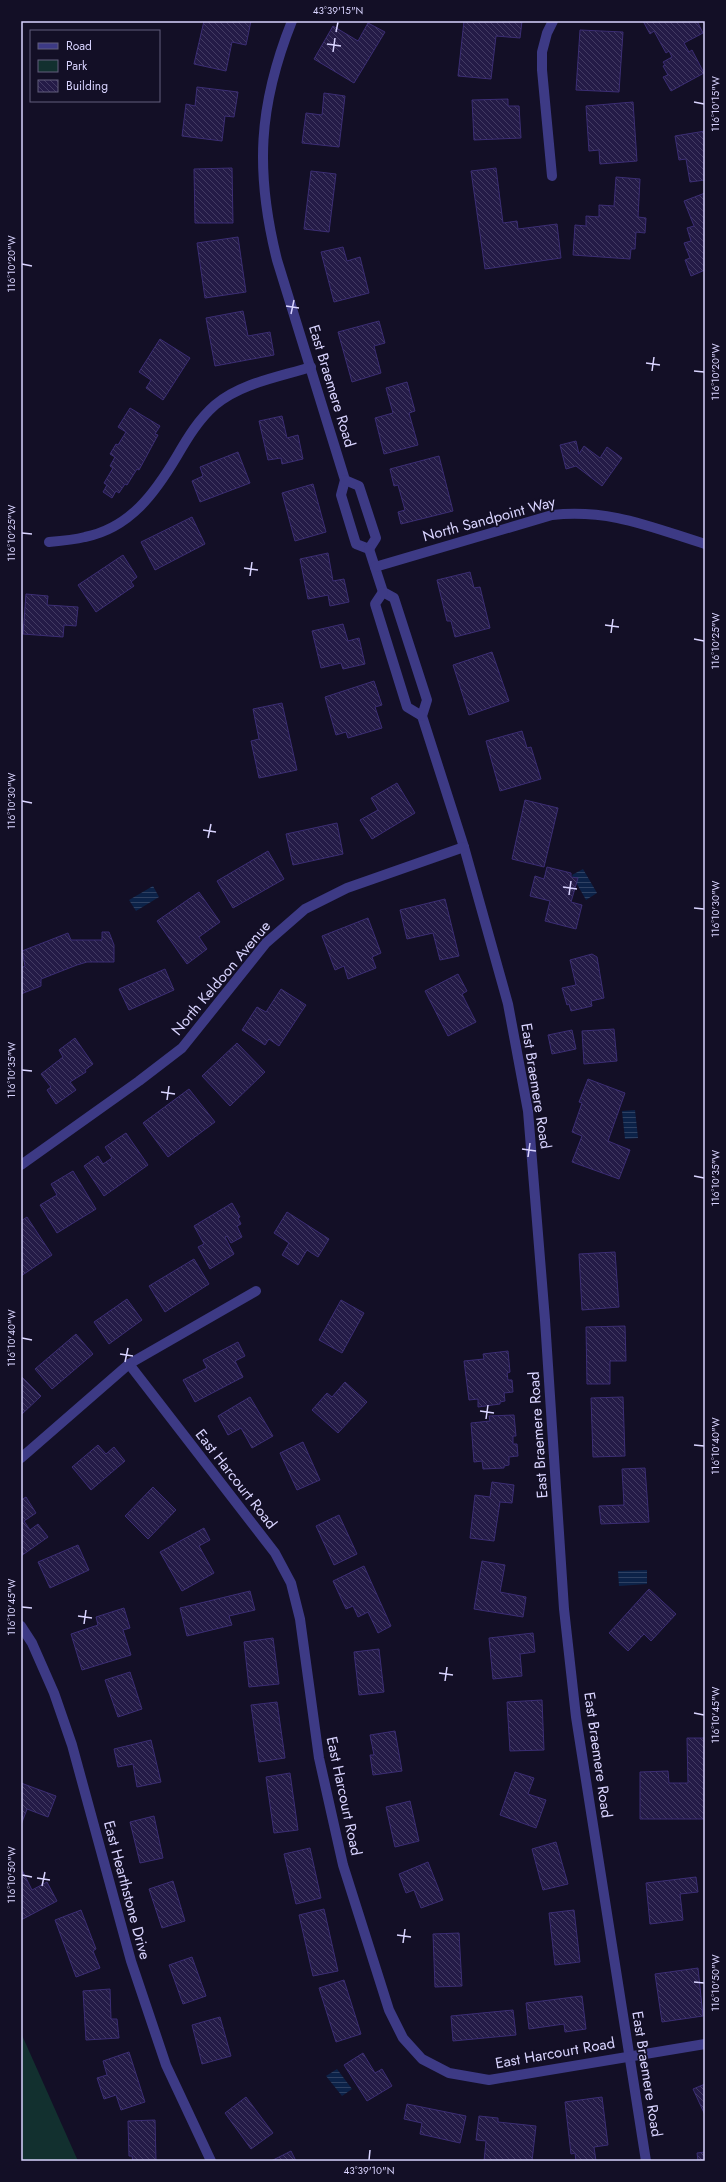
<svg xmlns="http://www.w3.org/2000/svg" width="726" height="2182" viewBox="0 0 726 2182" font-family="Jost,sans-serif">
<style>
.green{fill:#12302f}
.water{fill:url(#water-rules)}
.building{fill:url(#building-back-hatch);stroke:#3b2d73}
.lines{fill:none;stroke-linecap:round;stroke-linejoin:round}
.minor{stroke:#3d3a85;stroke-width:10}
.ticks{fill:none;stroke:#d9d4ff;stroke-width:1.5}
.labels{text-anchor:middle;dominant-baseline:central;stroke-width:3.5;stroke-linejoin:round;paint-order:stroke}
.street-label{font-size:15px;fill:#d9d4ff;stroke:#130f26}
.neatline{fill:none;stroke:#d9d4ff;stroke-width:1.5}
.ticks-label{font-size:10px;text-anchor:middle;fill:#d9d4ff}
</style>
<defs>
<pattern id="water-rules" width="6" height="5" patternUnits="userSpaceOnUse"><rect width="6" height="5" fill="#0c2248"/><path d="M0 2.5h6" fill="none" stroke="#2f4163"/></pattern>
<pattern id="building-back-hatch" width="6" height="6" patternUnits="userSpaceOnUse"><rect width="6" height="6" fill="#241b47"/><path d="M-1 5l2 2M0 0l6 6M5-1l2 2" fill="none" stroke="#433b63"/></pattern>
</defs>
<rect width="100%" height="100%" fill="#130f26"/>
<path class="green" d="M21,2033L78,2161H21Z"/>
<g class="water">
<path d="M583,869L597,893L586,900L572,875Z"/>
<path d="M153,886L159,897L136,911L129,900Z"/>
<path d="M635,1110L638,1138L625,1139L622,1111Z"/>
<path d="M647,1570V1584L619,1586L618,1571Z"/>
<path d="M337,2069L352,2089L342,2096L326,2076Z"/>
</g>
<g class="building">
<path d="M204,21H251L246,45L232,42L226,71L194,64Z"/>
<path d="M464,21H522L520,38L496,36L491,79L458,76Z"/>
<path d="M643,21H697L703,33L684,43L689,52L692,50L704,73L671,91L663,77L668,75L663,66L665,65L663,62L672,57L669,51L666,53L654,31L650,34Z"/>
<path d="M368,23L385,32L354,83L314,59L333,26L358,41Z"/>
<path d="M580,30L623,32L619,92L576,90Z"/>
<path d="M197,87L238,92L234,117L225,116L222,141L182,136L186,104L195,106Z"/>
<path d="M324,93L345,96L339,147L302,143L306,113L322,115Z"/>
<path d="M508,99V106H519L521,138L474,140L472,100Z"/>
<path d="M633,102L637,161L600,164L599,150L589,151L586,106Z"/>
<path d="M705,131V180L690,182L686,159L679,160L675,136Z"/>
<path d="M232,168L233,223H195L194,169Z"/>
<path d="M496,168L503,223L517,221L518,229L557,224L561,258L485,269L471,171Z"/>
<path d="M311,171L336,174L329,232L304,229Z"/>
<path d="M616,177L640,179L638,217L646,218L645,233L636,232L635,249H631L630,259L573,255L575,225L586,226V216L599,217V205L614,206Z"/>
<path d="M705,193V270L691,276L685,260L690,258L684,243L691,241L687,228L694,226L684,201Z"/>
<path d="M238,237L246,292L205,298L197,243Z"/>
<path d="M343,247L347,261L360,257L369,293L334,302L321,252Z"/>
<path d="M243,311L248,336L270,332L274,355L215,366L206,318Z"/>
<path d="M379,321L385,343L374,346L381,373L352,382L338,332Z"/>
<path d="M160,339L190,358L163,400L146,388L151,380L139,372Z"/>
<path d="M407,382L415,411L409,413L418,445L384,454L375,418L393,413L386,388Z"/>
<path d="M130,408L160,426L155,434L158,435L139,470L137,469L127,485L125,484L119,493L116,491L112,498L103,492L107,485L104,483L113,468L110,466L115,457L110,454L116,444L118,445L126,432L118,427Z"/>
<path d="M282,416L287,438L298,435L303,459L282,464L281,458L268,460L259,421Z"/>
<path d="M576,441L579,454L584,446L600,458L607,447L622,458L602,486L576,466L566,469L560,445Z"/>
<path d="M238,452L250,483L200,502L192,481L203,476L200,467Z"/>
<path d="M439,456L453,511L401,524L398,512L405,510L398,485L394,486L390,469Z"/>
<path d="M313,484L326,532L295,541L282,493Z"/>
<path d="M192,517L205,544L155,570L141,542Z"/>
<path d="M328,553L333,581L344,579L349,602L330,606L328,595L308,599L300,559Z"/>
<path d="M123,555L137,577L131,582L134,586L96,612L78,585Z"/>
<path d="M470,572L474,588L480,587L490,628L455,637L451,621H447L437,580Z"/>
<path d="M26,594L48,596L47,605L78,607L76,626L64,625L63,637L23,634Z"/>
<path d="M343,624L348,641L359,638L365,664L343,669L341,663L321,668L312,631Z"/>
<path d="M492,652L509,701L469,715L453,665Z"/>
<path d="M374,681L382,705L375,707L382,728L348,738L346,732L336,735L325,697Z"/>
<path d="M282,703L297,770L259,778L251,741L259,739L253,709Z"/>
<path d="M522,731L527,748L531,747L541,779L500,791L486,741Z"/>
<path d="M397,783L415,813L372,839L360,820L378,810L371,798Z"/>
<path d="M525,800L558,808L544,867L512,859Z"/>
<path d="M337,823L343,854L293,865L286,834Z"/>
<path d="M268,851L284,879L233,908L217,881Z"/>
<path d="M547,867L571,873V877L578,878L571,902L582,905L576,929L545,921L550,901L530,896L535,876L544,879Z"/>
<path d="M199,892L220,922L199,937L207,949L187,964L157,921Z"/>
<path d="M445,899L459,956L440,960L433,933L407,939L400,910Z"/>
<path d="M368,918L381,953L372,957L376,968L348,979L344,966L335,970L322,936Z"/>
<path d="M102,932H109L114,945V962H87L77,965L41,979V986L21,994V968L25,966L22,951L68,933L71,940H102Z"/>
<path d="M592,954L597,957L604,998L591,1001L592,1006L571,1011L569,1004L567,1005L562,988L576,985L570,960Z"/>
<path d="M165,969L174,990L129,1010L119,989Z"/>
<path d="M458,974L467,991L462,994L476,1022L448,1036L425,991Z"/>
<path d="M281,989L306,1005L279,1046L269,1039L265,1045L242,1030L257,1007L266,1012Z"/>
<path d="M614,1029L617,1061L584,1064L582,1031Z"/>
<path d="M572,1030L576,1049L552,1054L548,1035Z"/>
<path d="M75,1038L93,1064L85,1070L86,1072L70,1082L76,1090L56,1104L47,1090L51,1087L41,1074L63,1057L59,1050Z"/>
<path d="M237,1043L265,1072L230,1106L202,1076Z"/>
<path d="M588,1079L625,1093L608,1141L630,1150L619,1179L572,1162L582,1136L572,1132L582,1103L579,1102Z"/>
<path d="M189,1089L215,1122L168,1157L143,1123Z"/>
<path d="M126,1133L148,1165L104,1196L84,1166L98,1156L103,1164L112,1158L105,1147Z"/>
<path d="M73,1171L96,1209L57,1233L40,1205L57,1195L51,1184Z"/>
<path d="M232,1203L240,1217L238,1218L241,1224L237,1226L242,1237L231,1243L227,1236L225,1237L234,1254L210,1269L198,1247L204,1244L194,1226Z"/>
<path d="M287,1212L329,1239L318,1257L307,1250L298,1265L282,1255L289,1243L274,1233Z"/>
<path d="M27,1217L52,1255L21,1276V1221Z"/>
<path d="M615,1252L619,1307L582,1310L579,1254Z"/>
<path d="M194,1259L209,1284L165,1312L149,1286Z"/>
<path d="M127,1299L142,1320L109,1344L94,1322Z"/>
<path d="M341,1300L364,1313L342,1353L319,1340Z"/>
<path d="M625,1326L626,1361H610V1384H587L586,1327Z"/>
<path d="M76,1334L93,1354L52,1389L35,1369Z"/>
<path d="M238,1342L245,1356L235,1361L243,1377L195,1402L183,1380L207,1368L203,1360Z"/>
<path d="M508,1351L510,1372L507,1373L508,1380H512L513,1392L504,1393L505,1401L500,1402V1404L478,1407V1399L469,1400L464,1361L484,1359L483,1354Z"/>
<path d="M21,1376L41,1396L21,1415Z"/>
<path d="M345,1382L367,1402L338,1433L312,1410L327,1393L332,1397Z"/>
<path d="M250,1397L273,1436L252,1448L241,1428L228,1435L218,1416Z"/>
<path d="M623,1397L625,1456L593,1457L591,1398Z"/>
<path d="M514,1415L516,1436H513V1444H517L518,1456L509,1457V1465L504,1466V1468L483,1469L482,1461L474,1462L471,1423L490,1421L489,1416Z"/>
<path d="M303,1442L320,1480L297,1490L280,1453Z"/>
<path d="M98,1445L106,1454L114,1447L125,1461L91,1490L72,1467Z"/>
<path d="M645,1468L649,1522L601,1524L599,1506L624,1505L622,1469Z"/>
<path d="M492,1482L514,1485L512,1503L500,1502L494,1541L470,1538L475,1495L490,1497Z"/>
<path d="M153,1487L176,1510L148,1539L125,1516Z"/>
<path d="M26,1497L36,1513L24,1521L30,1530L38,1524L48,1537L21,1556V1500Z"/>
<path d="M339,1515L357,1554L334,1565L316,1526Z"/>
<path d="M204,1528L210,1540L199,1546L214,1573L182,1591L160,1552Z"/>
<path d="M78,1545L89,1570L50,1588L38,1562Z"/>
<path d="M482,1561L505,1565L500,1592L526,1597L523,1617L474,1609Z"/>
<path d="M364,1566L391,1626L378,1633L368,1612L358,1617L353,1606L346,1609L333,1581Z"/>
<path d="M649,1589L676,1614L651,1641L644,1634L628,1651L609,1633Z"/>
<path d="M250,1591L255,1610L229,1616L232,1625L187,1636L180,1608Z"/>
<path d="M124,1608L130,1628L123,1630L131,1655L82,1670L71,1634L98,1625L96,1617Z"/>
<path d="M533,1633L535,1652L520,1654L522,1676L493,1679L489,1638Z"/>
<path d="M273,1638L279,1684L249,1687L244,1642Z"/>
<path d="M379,1649L384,1692L359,1695L354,1652Z"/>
<path d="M130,1672L142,1709L118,1717L105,1680Z"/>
<path d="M542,1700L544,1750L510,1751L507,1702Z"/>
<path d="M277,1702L285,1758L259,1762L251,1705Z"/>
<path d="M395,1731L402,1771L373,1775L370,1755H374L370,1735Z"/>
<path d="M687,1738H705V1819H640V1772L668,1771L669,1783H688Z"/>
<path d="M151,1740L161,1782L137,1787L133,1764L118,1767L114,1749Z"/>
<path d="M515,1772L534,1778L528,1794L546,1800L536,1828L500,1815Z"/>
<path d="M290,1773L298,1830L274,1833L266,1777Z"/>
<path d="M21,1783L56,1796L48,1817L27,1809L21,1825Z"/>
<path d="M410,1801L419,1841L395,1847L386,1807Z"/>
<path d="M154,1816L163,1858L140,1863L130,1822Z"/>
<path d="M556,1842L568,1884L543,1890L532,1849Z"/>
<path d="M310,1848L321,1898L296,1904L284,1854Z"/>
<path d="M428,1862L443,1900L421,1908L414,1890L406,1893L399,1874Z"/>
<path d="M21,1868L32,1890L47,1882L57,1901L21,1920Z"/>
<path d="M696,1877L698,1892L680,1894L683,1920L650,1924L646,1883Z"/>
<path d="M173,1881L185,1921L162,1928L149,1889Z"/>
<path d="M324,1909L338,1971L313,1976L299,1915Z"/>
<path d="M81,1910L96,1949L93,1951L100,1968L76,1977L55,1920Z"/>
<path d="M574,1910L580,1962L555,1965L549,1913Z"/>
<path d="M459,1933L462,1986L435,1987L433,1934Z"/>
<path d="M192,1957L206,1996L183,2004L169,1965Z"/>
<path d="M698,1968L703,2016L662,2022L655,1974Z"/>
<path d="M344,1980L361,2034L336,2042L319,1988Z"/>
<path d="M110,1989L111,2019H117L119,2038L86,2040L83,1991Z"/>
<path d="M582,1996L586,2029L565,2032L564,2024L529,2029L526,2003Z"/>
<path d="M513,2010L516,2035L453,2041L451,2016Z"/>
<path d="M220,2017L231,2056L202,2064L192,2025Z"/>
<path d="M129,2052L145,2102L121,2110L116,2095L104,2099L97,2078L107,2075L103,2061Z"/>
<path d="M363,2053L375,2073L382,2069L392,2086L367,2101L344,2065Z"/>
<path d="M705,2084V2115L693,2089Z"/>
<path d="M246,2097L273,2133L251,2149L225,2113Z"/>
<path d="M602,2097L608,2145L594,2147L596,2161H576L575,2153L571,2154L565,2102Z"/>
<path d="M407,2104L466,2116L460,2143L420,2134L422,2123L404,2119Z"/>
<path d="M479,2116L498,2118V2122L536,2126L532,2161H484L486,2141L476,2140Z"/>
<path d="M155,2120L156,2161H133L132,2156H129L128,2121Z"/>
<path d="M291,2151L296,2161H271Z"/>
<path d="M705,2152V2161H698L697,2153Z"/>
</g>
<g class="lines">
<g class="minor">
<path d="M292,21C258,106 255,172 277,260L345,480L341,495L356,544L369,549"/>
<path d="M552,176L542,70V52L547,33L553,21"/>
<path d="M345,480L359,486L376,538L369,549"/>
<path d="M49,542C61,541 73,540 85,537C130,528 155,493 177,456C188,437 199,419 215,405C241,383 279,377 311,367"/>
<path d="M369,549L383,592L394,598L427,700L422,716L464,847L508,1004L528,1111L545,1320L564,1609L576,1717L646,2161"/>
<path d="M375,567L552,515C611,509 650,527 705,544"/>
<path d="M383,592L375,604L407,707L422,716"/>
<path d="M21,1165L139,1081L182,1048L266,943L305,909L347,888L464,847"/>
<path d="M129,1364L275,1553L291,1583L300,1619L319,1758L343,1865L389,2010L403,2038L422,2059L449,2073L489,2080L705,2044"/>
<path d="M21,1458L129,1364L256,1291"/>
<path d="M21,1626L32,1643L54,1693L72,1745L131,1961L166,2065L211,2161"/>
</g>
</g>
<path class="ticks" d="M336,32L338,22M327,44L341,46M333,52L335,38M694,102L704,104M22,264L32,266M286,306L299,308M291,314L294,300M646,363L660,365M652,371L654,357M694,371L704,372M22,533L32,534M244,568L258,570M250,576L252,562M605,625L619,627M611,633L613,619M694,639L704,641M22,801L32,803M203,830L216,832M208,838L211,824M563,887L577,889M569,895L571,881M694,908L704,909M22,1070L32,1071M161,1092L175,1094M167,1100L169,1086M522,1149L536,1151M528,1157L530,1143M694,1176L704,1178M22,1338L32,1340M120,1354L133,1356M125,1362L128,1348M480,1411L494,1413M486,1419L488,1405M694,1445L704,1446M22,1607L32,1608M78,1616L92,1618M84,1624L86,1610M439,1673L453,1675M445,1681L447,1667M694,1713L704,1715M22,1875L32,1877M37,1878L50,1880M42,1886L45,1872M397,1935L411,1937M403,1943L405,1929M694,1982L704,1983M369,2160L370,2150"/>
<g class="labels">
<g class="street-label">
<text transform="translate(332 386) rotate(73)">East Braemere Road</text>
<text transform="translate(489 519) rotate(-15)">North Sandpoint Way</text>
<text transform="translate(221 978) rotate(-50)">North Keldoon Avenue</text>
<text transform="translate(536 1086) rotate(81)">East Braemere Road</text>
<text transform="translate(538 1435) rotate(-94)">East Braemere Road</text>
<text transform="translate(236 1479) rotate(52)">East Harcourt Road</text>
<text transform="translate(598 1755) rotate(82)">East Braemere Road</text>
<text transform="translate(344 1796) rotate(78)">East Harcourt Road</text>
<text transform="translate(127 1890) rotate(75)">East Hearthstone Drive</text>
<text transform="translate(555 2053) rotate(-10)">East Harcourt Road</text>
<text transform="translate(647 2074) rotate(81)">East Braemere Road</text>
</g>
</g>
<rect width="726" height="2182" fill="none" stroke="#130f26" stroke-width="44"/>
<rect x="30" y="30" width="130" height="72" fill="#130f26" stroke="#625e7d"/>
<rect x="38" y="43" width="20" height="6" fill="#3d3a85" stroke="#625e7d"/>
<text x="66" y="50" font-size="12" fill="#d9d4ff">Road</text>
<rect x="38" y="60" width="20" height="12" fill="#12302f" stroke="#625e7d"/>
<text x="66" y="70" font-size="12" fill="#d9d4ff">Park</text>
<rect x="38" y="80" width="20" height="12" fill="url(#building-back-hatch)" stroke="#625e7d"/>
<text x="66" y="90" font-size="12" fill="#d9d4ff">Building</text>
<rect x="22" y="22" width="682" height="2138" class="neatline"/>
<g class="ticks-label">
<text x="338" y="14">43°39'15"N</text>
<text transform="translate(715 104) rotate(-90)" y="4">116°10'15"W</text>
<text transform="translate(11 264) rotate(-90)" y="4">116°10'20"W</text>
<text transform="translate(715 372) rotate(-90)" y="4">116°10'20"W</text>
<text transform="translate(11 533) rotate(-90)" y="4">116°10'25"W</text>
<text transform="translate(715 641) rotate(-90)" y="4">116°10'25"W</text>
<text transform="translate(11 801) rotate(-90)" y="4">116°10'30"W</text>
<text transform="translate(715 909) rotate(-90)" y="4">116°10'30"W</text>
<text transform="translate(11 1070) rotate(-90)" y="4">116°10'35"W</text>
<text transform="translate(715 1178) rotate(-90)" y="4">116°10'35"W</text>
<text transform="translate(11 1338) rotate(-90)" y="4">116°10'40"W</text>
<text transform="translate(715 1446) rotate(-90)" y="4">116°10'40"W</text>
<text transform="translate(11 1607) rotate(-90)" y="4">116°10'45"W</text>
<text transform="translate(715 1715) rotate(-90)" y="4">116°10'45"W</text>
<text transform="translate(11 1875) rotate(-90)" y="4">116°10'50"W</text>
<text transform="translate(715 1983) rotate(-90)" y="4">116°10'50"W</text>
<text x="369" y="2174">43°39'10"N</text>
</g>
</svg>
